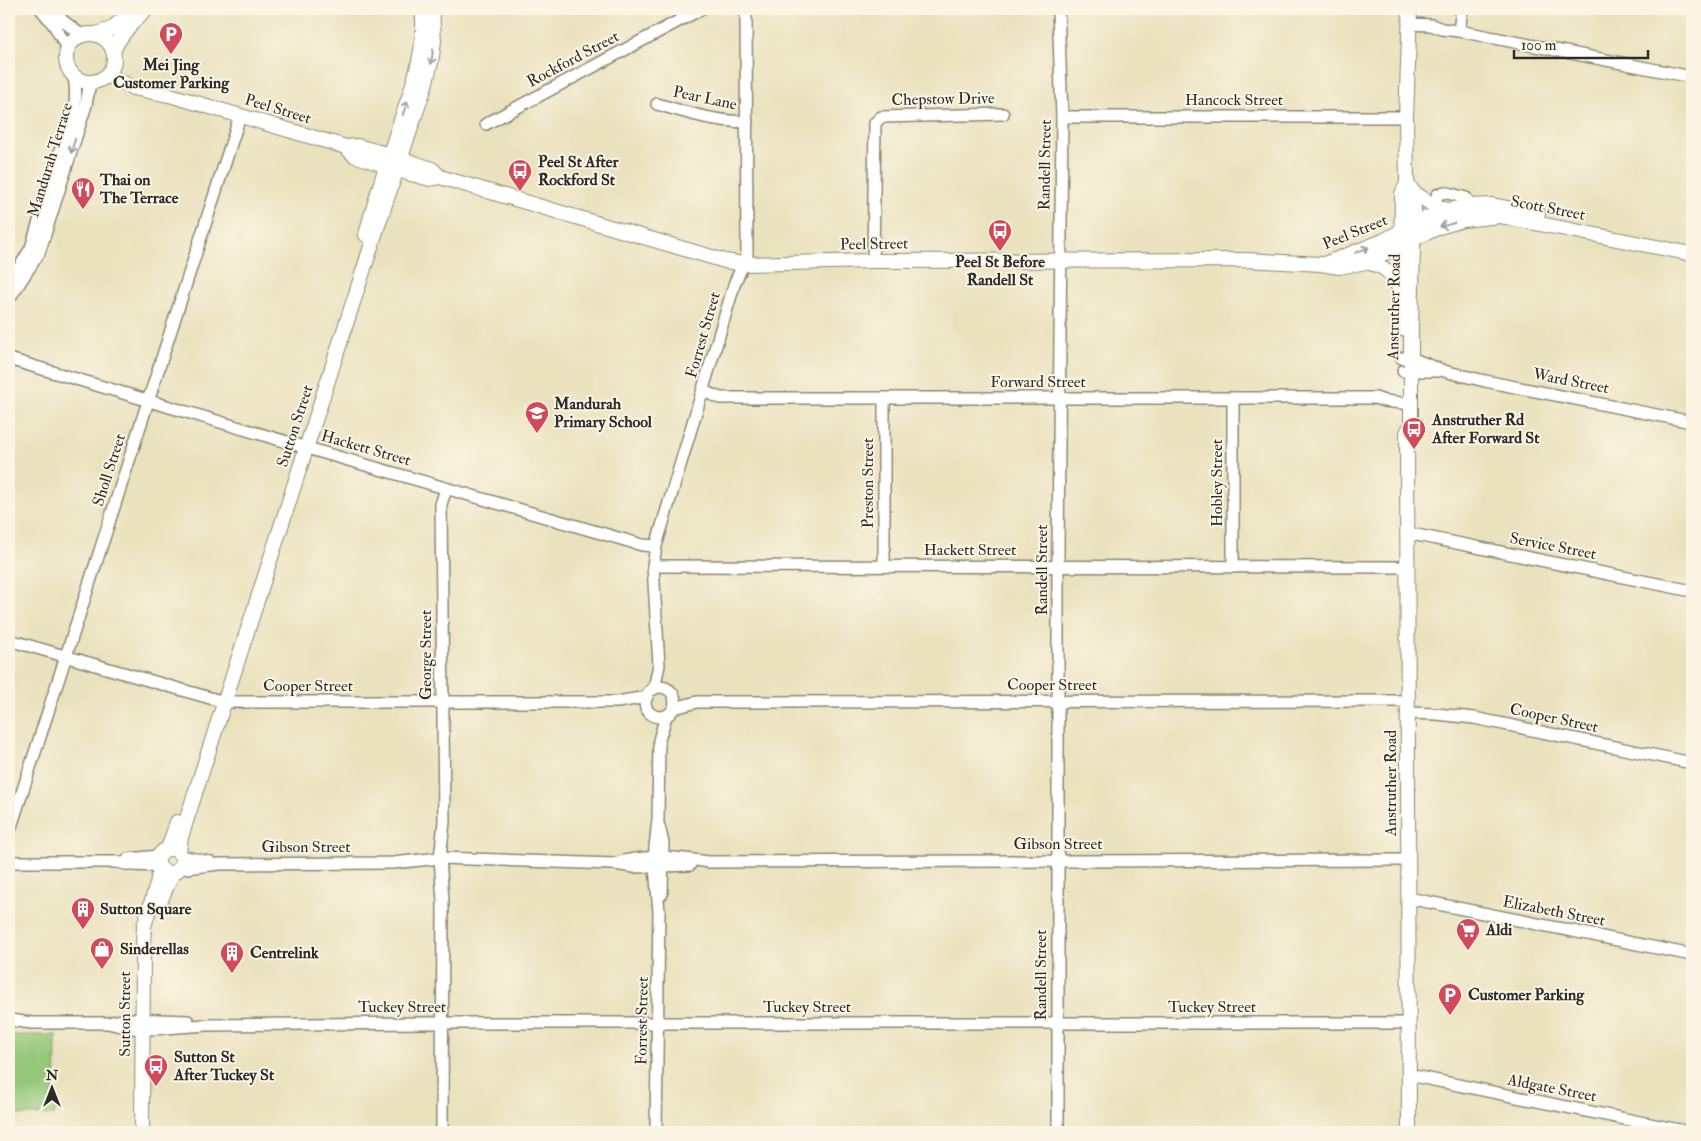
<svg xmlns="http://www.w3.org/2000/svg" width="1701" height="1141" viewBox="0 0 1701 1141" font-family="'IM FELL Double Pica',serif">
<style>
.green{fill:#94c778;stroke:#607952}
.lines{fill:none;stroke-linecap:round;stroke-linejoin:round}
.minor-casing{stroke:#8a8674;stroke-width:14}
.major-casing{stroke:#8a8674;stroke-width:16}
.minor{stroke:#fff;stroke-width:11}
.major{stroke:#fff;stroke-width:14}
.oneway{stroke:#a0a0a0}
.labels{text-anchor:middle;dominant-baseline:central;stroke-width:4;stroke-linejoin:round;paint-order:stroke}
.street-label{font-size:16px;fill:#2b2b2b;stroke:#fcf5e5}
.poi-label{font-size:16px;font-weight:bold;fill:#2b2b2b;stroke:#fcf5e5;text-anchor:start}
</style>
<rect width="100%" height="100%" fill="#fcf5e5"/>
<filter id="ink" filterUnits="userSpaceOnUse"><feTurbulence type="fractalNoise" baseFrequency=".02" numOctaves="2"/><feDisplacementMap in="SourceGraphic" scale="10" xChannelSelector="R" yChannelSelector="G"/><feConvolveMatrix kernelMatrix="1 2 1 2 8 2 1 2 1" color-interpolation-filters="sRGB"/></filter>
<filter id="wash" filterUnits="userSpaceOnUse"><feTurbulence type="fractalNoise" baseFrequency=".0096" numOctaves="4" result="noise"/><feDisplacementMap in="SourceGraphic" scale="20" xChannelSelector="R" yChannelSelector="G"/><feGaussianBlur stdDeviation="1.12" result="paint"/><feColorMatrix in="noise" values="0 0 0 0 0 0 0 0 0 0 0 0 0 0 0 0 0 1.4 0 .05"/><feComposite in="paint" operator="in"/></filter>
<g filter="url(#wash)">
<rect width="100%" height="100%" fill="#eae2be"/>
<path class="green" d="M9,1035H56L55,1115H9Z"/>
</g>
<g filter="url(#ink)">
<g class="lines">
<g class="minor-casing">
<g id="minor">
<path d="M41,9L54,25L67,48"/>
<path d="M53,9L62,20L81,35"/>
<path d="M1410,24L1431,25L1442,29L1459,31L1692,77"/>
<path d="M1459,31L1462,9"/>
<path d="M657,104C687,113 716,122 747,122"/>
<path d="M1062,117H1406"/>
<path d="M486,124L701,9"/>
<path d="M1436,202L1437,195L1444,192L1466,198L1471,206"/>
<path d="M873,261L875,123L881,117L1003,114"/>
<path d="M10,283L31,248L64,138C75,119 78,99 74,77"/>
<path d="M9,299L39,253L86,105L90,82"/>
<path d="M1402,358H1411L1444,371L1485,381L1692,422"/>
<path d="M9,359L307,448L642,545L656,546"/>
<path d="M1403,371H1437"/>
<path d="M703,391L720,398H1375L1384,401L1410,404"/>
<path d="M1233,398V567"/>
<path d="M884,399V566"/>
<path d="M1407,533L1692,591"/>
<path d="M653,566L1407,567"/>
<path d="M9,640L224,702H617L647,697"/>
<circle cx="660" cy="702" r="15"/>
<path d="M654,689L659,665L653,566L656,546L735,282L747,256L746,9"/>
<path d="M674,708L697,702L1407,701"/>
<path d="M1408,713L1437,714L1474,718L1692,763"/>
<path d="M659,826L663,843L662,894"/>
<path d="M9,833C84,593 165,356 240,116"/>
<path d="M180,856L210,862"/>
<path d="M128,859L159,856"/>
<path d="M9,862H116L131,865L158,866"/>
<path d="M614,864C645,854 676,857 709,862L1408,860"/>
<path d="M178,869L219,864L393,863L440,858L614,864L634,867L690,865"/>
<path d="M1408,898L1692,955"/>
<path d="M9,1020L32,1023H108L129,1028L151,1029L206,1025L427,1023H1409"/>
<path d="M112,1022L129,1019L188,1021"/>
<path d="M1409,1075L1689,1132"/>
<path d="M442,1132L443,901L440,858L444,822L441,504L446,489"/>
<path d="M656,1132L659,911L654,857L658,819L659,740L666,716"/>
<path d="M1058,1132V552L1062,117L1058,9"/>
</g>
</g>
<g class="major-casing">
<g id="major">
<circle cx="90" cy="58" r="24"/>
<path d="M96,34L111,29L131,12"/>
<path d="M113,51C121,33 133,22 146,9"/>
<path d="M108,75L133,88L173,96L346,147L357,146L390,155L432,169L440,177"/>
<path d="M346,147L354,155L411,174L430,179L440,177L725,261L744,264L873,261L1247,260L1321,264L1339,267L1366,262L1439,227L1463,220L1500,216L1692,254"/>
<path d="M1407,183L1413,192L1414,210L1411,326V425L1407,433L1409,1132"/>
<path d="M1413,192L1436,207L1449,210"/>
<path d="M366,235C375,200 386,166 397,132C410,93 428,50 422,9"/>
<path d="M1366,262C1387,267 1391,272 1400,290"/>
<path d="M1327,263L1383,241L1424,219L1449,210L1471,206L1492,205L1538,214"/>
<path d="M1402,329L1401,259L1402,194L1407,183L1406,117L1410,9"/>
<path d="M168,849L177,822"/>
<circle cx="170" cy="861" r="12"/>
<path d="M179,853L181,837L377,228L424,89L431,63L434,41L432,9"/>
<path d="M160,902L173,872"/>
<path d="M142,1132L143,947L144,926L157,884L160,868"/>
</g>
</g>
<use href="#minor" class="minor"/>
<use href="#major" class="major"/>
</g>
<defs><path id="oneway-shaft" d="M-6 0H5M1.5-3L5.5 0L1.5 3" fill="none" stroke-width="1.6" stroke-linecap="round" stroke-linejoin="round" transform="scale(1.25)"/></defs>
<g class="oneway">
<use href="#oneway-shaft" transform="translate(432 57) rotate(98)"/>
<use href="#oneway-shaft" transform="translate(405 108) rotate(-72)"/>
<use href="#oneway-shaft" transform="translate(73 146) rotate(107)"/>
<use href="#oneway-shaft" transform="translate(1447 225) rotate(165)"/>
<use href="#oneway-shaft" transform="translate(1362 250) rotate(-22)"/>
</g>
</g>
<defs>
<g id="parking-pin" transform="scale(1.25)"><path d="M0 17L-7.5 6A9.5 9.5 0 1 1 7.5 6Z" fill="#d1495b" stroke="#fcf5e5"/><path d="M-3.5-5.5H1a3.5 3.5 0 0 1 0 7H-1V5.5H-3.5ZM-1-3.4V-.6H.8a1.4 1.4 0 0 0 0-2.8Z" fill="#fff"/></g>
<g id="bus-pin" transform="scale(1.25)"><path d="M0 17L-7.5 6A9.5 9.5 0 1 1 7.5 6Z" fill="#d1495b" stroke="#fcf5e5"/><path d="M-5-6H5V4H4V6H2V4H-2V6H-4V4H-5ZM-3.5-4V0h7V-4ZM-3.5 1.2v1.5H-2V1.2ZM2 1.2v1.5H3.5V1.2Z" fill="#fff"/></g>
<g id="restaurant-pin" transform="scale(1.25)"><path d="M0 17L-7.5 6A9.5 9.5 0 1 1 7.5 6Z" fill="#d1495b" stroke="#fcf5e5"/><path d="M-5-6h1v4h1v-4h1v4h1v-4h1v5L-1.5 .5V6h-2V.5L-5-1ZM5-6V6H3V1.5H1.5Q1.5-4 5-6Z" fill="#fff"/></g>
<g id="school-pin" transform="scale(1.25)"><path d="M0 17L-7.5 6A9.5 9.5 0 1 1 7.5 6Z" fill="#d1495b" stroke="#fcf5e5"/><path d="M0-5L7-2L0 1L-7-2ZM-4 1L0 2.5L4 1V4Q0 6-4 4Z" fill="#fff"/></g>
<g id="building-pin" transform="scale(1.25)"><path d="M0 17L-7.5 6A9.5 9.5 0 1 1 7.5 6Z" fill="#d1495b" stroke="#fcf5e5"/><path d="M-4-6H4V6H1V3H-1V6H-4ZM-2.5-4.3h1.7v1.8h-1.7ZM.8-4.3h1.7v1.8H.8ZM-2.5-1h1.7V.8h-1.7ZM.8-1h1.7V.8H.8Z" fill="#fff"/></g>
<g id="supermarket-pin" transform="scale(1.25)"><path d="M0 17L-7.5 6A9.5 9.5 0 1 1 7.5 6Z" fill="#d1495b" stroke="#fcf5e5"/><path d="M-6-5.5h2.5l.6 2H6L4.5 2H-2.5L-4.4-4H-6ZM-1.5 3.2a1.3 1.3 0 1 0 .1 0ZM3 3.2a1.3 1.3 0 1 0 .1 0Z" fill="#fff"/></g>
<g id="shop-pin" transform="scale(1.25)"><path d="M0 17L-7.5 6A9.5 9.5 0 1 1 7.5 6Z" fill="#d1495b" stroke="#fcf5e5"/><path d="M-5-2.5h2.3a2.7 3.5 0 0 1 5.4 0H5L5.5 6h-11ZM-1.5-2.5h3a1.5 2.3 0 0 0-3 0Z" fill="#fff"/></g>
</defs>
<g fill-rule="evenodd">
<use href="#parking-pin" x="171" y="34"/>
<use href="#bus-pin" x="520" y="171"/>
<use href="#restaurant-pin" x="83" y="189"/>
<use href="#bus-pin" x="1000" y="231"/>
<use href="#school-pin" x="537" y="413"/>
<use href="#bus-pin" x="1414" y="429"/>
<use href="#building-pin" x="83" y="909"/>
<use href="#supermarket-pin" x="1468" y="930"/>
<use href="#shop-pin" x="102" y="949"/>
<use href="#building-pin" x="232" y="953"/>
<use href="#parking-pin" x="1450" y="995"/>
<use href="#bus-pin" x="156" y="1066"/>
</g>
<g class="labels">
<g class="street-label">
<text transform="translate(573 59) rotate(-28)">Rockford Street</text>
<text transform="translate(705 98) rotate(12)">Pear Lane</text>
<text transform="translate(943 99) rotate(-1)">Chepstow Drive</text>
<text x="1234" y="100">Hancock Street</text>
<text transform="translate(278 109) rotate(17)">Peel Street</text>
<text transform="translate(50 160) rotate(-73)">Mandurah Terrace</text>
<text transform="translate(1045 165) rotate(-89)">Randell Street</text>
<text transform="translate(1548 208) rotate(11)">Scott Street</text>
<text transform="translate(1355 232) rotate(-22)">Peel Street</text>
<text transform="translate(874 244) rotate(-1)">Peel Street</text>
<text transform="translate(1394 307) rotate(-89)">Anstruther Road</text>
<text transform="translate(703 335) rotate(-74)">Forrest Street</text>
<text transform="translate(1571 381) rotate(11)">Ward Street</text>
<text x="1038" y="382">Forward Street</text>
<text transform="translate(295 426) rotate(-72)">Sutton Street</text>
<text transform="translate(366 448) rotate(16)">Hackett Street</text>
<text transform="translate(109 470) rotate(-72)">Sholl Street</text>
<text transform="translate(868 483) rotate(-90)">Preston Street</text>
<text transform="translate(1217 483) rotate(-90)">Hobley Street</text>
<text transform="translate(1553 546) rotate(11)">Service Street</text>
<text x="970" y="550">Hackett Street</text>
<text transform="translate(1042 570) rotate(-90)">Randell Street</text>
<text transform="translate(426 655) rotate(-90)">George Street</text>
<text x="1052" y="685">Cooper Street</text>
<text x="308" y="686">Cooper Street</text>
<text transform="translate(1554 718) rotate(12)">Cooper Street</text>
<text transform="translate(1391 783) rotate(-90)">Anstruther Road</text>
<text x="1058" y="844">Gibson Street</text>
<text x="306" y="847">Gibson Street</text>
<text transform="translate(1554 911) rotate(11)">Elizabeth Street</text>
<text transform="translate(1041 975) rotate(-90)">Randell Street</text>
<text x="402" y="1007">Tuckey Street</text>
<text x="807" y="1007">Tuckey Street</text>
<text x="1212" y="1007">Tuckey Street</text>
<text transform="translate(125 1014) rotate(-90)">Sutton Street</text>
<text transform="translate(642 1021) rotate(-89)">Forrest Street</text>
<text transform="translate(1552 1088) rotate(11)">Aldgate Street</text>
</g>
<g class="poi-label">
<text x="171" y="65" text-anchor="middle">Mei Jing<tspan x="171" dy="18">Customer Parking</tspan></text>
<text x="538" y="162">Peel St After<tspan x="538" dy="18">Rockford St</tspan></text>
<text x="100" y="180">Thai on<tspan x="100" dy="18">The Terrace</tspan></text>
<text x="1000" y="262" text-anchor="middle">Peel St Before<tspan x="1000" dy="18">Randell St</tspan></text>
<text x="554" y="404">Mandurah<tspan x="554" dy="18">Primary School</tspan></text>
<text x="1432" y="420">Anstruther Rd<tspan x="1432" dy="18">After Forward St</tspan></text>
<text x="100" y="909">Sutton Square</text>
<text x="1486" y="930">Aldi</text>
<text x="120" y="949">Sinderellas</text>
<text x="250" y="953">Centrelink</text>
<text x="1468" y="995">Customer Parking</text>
<text x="174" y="1057">Sutton St<tspan x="174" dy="18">After Tuckey St</tspan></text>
</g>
</g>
<rect width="1701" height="1141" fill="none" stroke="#fcf5e5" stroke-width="30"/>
<g transform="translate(52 1088)" stroke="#fcf5e5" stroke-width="4" paint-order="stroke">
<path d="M0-4L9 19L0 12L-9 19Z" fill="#2b2b2b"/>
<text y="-8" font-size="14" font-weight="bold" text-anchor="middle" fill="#2b2b2b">N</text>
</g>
<path d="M1514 50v8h134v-8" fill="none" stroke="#2b2b2b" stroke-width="2.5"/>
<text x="1521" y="50" font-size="15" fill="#2b2b2b" stroke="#fcf5e5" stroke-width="4" paint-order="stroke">100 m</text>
</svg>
